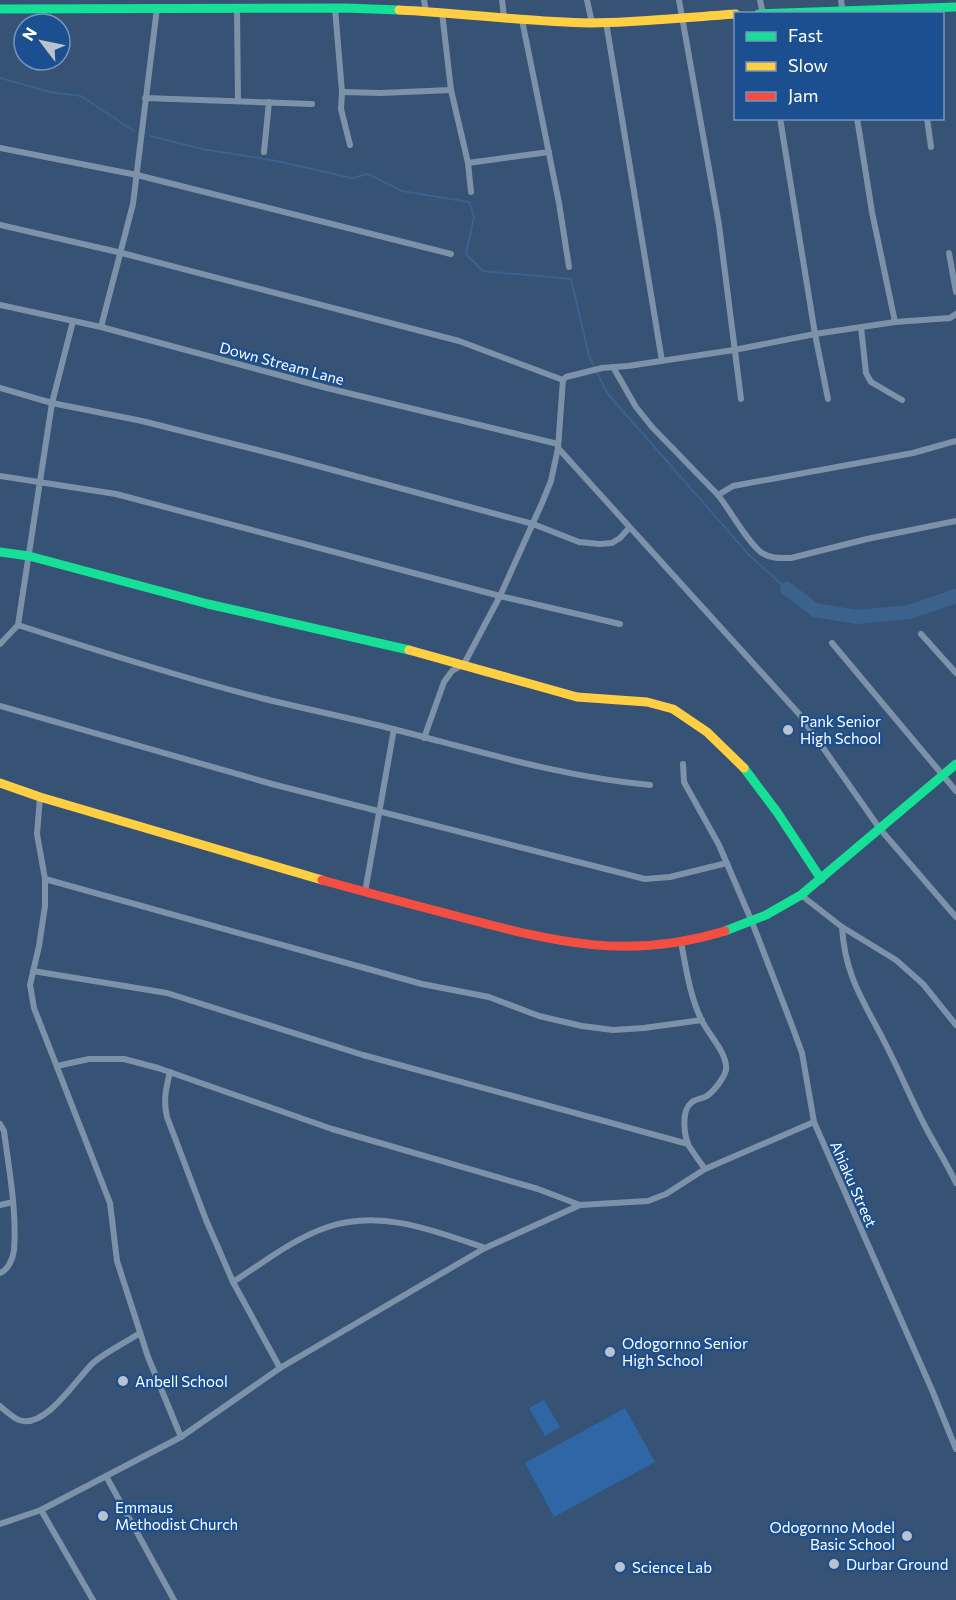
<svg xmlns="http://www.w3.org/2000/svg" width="956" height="1600" viewBox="0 0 956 1600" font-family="Commissioner,sans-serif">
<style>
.green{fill:#2f66a5}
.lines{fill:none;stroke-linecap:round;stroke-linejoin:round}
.stream{stroke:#3b618d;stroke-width:2}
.river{stroke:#3b618d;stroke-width:14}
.street{stroke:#7d92a8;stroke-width:6}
.fast{stroke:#16e098;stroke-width:9}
.slow{stroke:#ffcf43;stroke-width:9}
.jam{stroke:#f24e42;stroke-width:9}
.poi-dot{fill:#b9c2ce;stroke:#1b4f8f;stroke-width:2}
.labels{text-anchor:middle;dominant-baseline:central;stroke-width:4.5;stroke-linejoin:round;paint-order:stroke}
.street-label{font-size:15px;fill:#fff;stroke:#1b4f8f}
.poi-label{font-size:15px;fill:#fff;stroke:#1b4f8f;text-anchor:start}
</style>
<rect width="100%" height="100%" fill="#365274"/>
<g class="green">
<path d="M544,1400L560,1427L545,1436L529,1408Z"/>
<path d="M625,1408L655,1462L554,1517L525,1463Z"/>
</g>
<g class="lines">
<g class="stream">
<path d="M0,78L50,92L81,96L134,131"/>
<path d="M150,136L202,149L272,160L352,178L368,174L402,191L469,202L474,217L466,254L483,271L571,279L589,356L607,393L750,556L787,589"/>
</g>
<path class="river" d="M787,589L815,610L857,617L909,612L956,596"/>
<g class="street">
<path d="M424,0L426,11"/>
<path d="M502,0L504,17"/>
<path d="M587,0L592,23"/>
<path d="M679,0L719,225L741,399"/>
<path d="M760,0L763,14"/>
<path d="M841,0L843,14"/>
<path d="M335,8L342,92L341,109L350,145"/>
<path d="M237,9L238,101"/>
<path d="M442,12L451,90L468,163L471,192"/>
<path d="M522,20L559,203L569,267"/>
<path d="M606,22L662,361"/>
<path d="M342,92L381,93L451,90"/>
<path d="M145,98L312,104"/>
<path d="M780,118L815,334L828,399"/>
<path d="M857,118L872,212L895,322"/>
<path d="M927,118L931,147"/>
<path d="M0,148L137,175L451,254"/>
<path d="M264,152L269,102"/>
<path d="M468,163L549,152"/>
<path d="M0,225L122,253L459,341L563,380"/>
<path d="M949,253L956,292"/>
<path d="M0,305L101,327L327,388L558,444"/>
<path d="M101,327L133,204L157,8"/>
<path d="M861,327L866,373L871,382L902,400"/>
<path d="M613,367L636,407L652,427L718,495"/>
<path d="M563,380L566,377L602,368L628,366L734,350L815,334L895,322L950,318L956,314"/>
<path d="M0,388L52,403L142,421L281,456L533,524L579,542L600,544L612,543L620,538L629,528"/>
<path d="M956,441L913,453L733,486L718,495C730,510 748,543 762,553C771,559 781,558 791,558L867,539L956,521"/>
<path d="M558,448L800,715L880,829L956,917"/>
<path d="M0,476L116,494L500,596L620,624"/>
<path d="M18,625C98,651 179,677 261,698C305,709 350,718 393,729C479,751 562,777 650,785"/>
<path d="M921,634L956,673"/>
<path d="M832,643L956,791"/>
<path d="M0,644L18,625L52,403L73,321"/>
<path d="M0,706L272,784L645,879L670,877L727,863"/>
<path d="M424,738L444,682L452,671L464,664L500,596L542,503L551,481L558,448L563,380"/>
<path d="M683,764L684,782L719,845L752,922L791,1023L802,1053L814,1122L932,1390L956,1449"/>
<path d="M40,797L37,834L45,879V906L39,946L30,985L34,1008L110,1203L117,1261L148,1357L181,1437"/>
<path d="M45,879L422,984L489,997L539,1016L582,1026L613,1030L644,1028L702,1020"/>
<path d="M365,892L394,729"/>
<path d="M801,895L842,927L896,960L923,984L956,1025"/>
<path d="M842,927C845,976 863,1000 885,1043C899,1070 911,1099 925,1126C935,1145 947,1164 956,1183"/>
<path d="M681,942C686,968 690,997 702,1021C709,1035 728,1054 726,1070C724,1078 714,1091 707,1096C702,1099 695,1099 691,1103C681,1111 684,1136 689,1146C694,1154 700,1162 705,1169"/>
<path d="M33,971L167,993L363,1055L688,1144"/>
<path d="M57,1066L89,1059H124L158,1068L332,1129L538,1189L580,1205"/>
<path d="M170,1072C166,1088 163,1101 167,1117L206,1220L233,1282"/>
<path d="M0,1124L4,1131C9,1170 17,1211 14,1250C13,1259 8,1270 0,1273"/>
<path d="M0,1205L13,1202"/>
<path d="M280,1368L233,1282C263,1263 294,1238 328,1227C381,1209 435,1231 485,1248"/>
<path d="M0,1406C6,1411 12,1417 19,1420C45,1430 77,1378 93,1363C107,1351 125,1343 140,1333"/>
<path d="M106,1476L174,1600"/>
<path d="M41,1510L93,1600"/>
<path d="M0,1524L41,1510L181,1437L280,1368L485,1248L580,1205L648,1201L666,1194L705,1169L814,1122"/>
</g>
<g class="fast">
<path d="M0,9L345,8L399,10"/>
<path d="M758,14L956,7"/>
<path d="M0,552L29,556L208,604L409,650"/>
<path d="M744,768L777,812L821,879"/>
<path d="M725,931L766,915L801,895L956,764"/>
</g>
<g class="slow">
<path d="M399,10C463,13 526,22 590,23C638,23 688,17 736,14"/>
<path d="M409,650L577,697L647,702L673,709L707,732L744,768"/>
<path d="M0,783L40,797L322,880"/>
</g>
<path class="jam" d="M322,880C368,893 414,905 460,917C555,942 628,961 725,931"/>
</g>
<g class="poi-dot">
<circle cx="788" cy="730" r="6"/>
<circle cx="610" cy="1352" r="6"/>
<circle cx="123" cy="1381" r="6"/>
<circle cx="103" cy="1516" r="6"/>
<circle cx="907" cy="1536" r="6"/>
<circle cx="834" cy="1564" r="6"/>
<circle cx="620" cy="1567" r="6"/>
</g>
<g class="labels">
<g class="street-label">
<text transform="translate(282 363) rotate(15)">Down Stream Lane</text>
<text transform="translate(854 1184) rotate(66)">Ahiaku Street</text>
</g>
<g class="poi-label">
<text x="800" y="721">Pank Senior<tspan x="800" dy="17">High School</tspan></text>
<text x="622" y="1343">Odogornno Senior<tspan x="622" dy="17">High School</tspan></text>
<text x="135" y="1381">Anbell School</text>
<text x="115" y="1507">Emmaus<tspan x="115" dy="17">Methodist Church</tspan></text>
<text x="895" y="1527" text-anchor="end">Odogornno Model<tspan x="895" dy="17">Basic School</tspan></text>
<text x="846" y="1564">Durbar Ground</text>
<text x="632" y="1567">Science Lab</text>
</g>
</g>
<rect x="734" y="12" width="210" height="108" fill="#1b4f8f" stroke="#7695bc" stroke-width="1.5"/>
<rect x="746" y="32" width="30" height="9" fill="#16e098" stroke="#7695bc" stroke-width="1.5"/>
<text x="788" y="42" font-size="18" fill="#ffffff">Fast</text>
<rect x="746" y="62" width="30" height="9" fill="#ffcf43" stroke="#7695bc" stroke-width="1.5"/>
<text x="788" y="72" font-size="18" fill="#ffffff">Slow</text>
<rect x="746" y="92" width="30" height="9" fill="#f24e42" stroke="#7695bc" stroke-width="1.5"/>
<text x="788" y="102" font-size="18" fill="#ffffff">Jam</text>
<g transform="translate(42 42) rotate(302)"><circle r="28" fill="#1b4f8f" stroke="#7695bc" stroke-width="1.5"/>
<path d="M0-4.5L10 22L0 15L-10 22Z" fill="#b9c2ce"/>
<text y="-9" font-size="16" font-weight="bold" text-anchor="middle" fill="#ffffff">N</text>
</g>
</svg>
